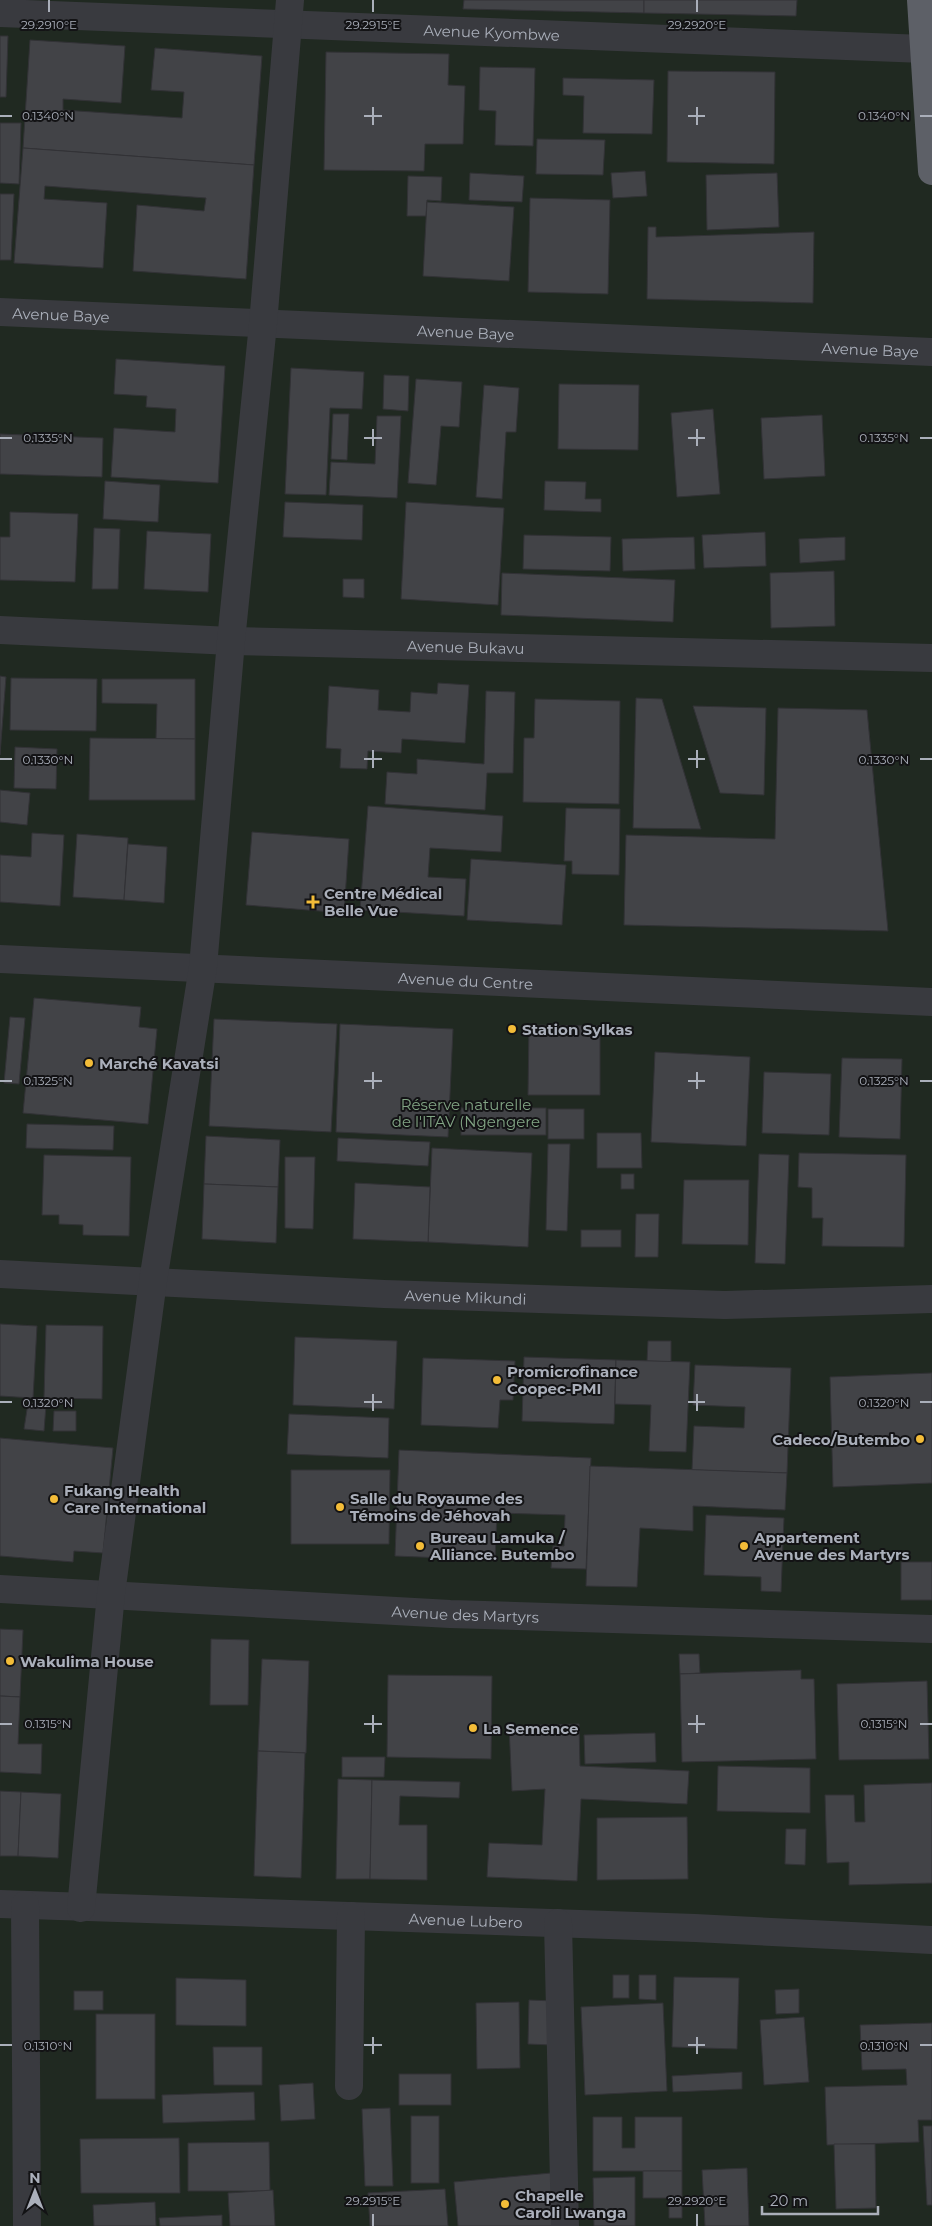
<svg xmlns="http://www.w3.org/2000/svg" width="932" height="2226" viewBox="0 0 932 2226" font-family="Montserrat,sans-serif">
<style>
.green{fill:#202921}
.building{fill:#424347;stroke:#323236}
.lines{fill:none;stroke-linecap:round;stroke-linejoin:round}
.minor{stroke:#393a3f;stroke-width:28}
.trunk{stroke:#5d6067;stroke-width:28}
.ticks{fill:none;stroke:#aaafba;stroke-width:2}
.poi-dot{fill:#f3bc38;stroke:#131315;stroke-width:2}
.labels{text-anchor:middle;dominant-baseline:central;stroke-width:4;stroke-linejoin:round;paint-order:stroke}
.street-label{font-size:15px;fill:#aaafba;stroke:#131315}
.poi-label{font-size:15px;font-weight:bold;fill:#aaafba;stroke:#131315;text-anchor:start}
.park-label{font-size:15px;fill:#82a585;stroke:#131315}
.ticks-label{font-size:12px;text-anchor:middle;fill:#aaafba;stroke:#131315;stroke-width:4;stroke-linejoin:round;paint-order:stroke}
</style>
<rect width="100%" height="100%" fill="#18181a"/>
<rect class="green" x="0" y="0" width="932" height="2226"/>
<g class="building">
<path d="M464,0H644V13L463,9Z"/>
<path d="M644,0H797L796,16L644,13Z"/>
<path d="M0,36H8L6,97H0Z"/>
<path d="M30,40L125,46L121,103L63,99V110L182,118L184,92L151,90L155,48L262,56L254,165L23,148Z"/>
<path d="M326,52L449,54L448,85L465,86L463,144H425L424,171L324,170Z"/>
<path d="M480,67L535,68L533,146L495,145L496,111L479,110Z"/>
<path d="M668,71L775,72L774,164L667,162Z"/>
<path d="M563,78L654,80L652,134L583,133L584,96L563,95Z"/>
<path d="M0,123H21L19,184L0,183Z"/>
<path d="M537,139L605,140L603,175L536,174Z"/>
<path d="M23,148L254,165L246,279L133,271L137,205L204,211L206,198L45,186L44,199L107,203L103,268L14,263Z"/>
<path d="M645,171L647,196L613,198L611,173Z"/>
<path d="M470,173L524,176L522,202L469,200Z"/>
<path d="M777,173L779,227L707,230L706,175Z"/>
<path d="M408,176L442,177L441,201L427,200L426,216H407Z"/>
<path d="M0,194H14L11,260H0Z"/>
<path d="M530,198L610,200L608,294L528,292Z"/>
<path d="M427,202L514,207L509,281L423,276Z"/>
<path d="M648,227H656V237L814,232L813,303L647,299Z"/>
<path d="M116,359L225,366L218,483L111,477L114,428L175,432L176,409L146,407L147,396L114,394Z"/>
<path d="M291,368L364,372L362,409L330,408L326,495L285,494Z"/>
<path d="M384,375L409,376L408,411L383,409Z"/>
<path d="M416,379L462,382L459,427L441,426L436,485L408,483Z"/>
<path d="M559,384L639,385L638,450L558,449Z"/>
<path d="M484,385L519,388L516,432H506L502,499L476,497Z"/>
<path d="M713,409L720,494L677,497L671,413Z"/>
<path d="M333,414H349L347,460L331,459Z"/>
<path d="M822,415L825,476L764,479L761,418Z"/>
<path d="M377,416H401L397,498L329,495L331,462L375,464Z"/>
<path d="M0,434L103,438L102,477L0,474Z"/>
<path d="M105,481L160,485L158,522L103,519Z"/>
<path d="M545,481L586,482L585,499H601V512L544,510Z"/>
<path d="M285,502L363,505L362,540L283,537Z"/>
<path d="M406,502L504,508L498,605L401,599Z"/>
<path d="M10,512L78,514L75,582L0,580V537H10Z"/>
<path d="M94,528L120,529L118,589H92Z"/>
<path d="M147,531L211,534L208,592L144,589Z"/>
<path d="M765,532L766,566L704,568L702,535Z"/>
<path d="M524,535L611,537L610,571L523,569Z"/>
<path d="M694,537L695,569L623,571L622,539Z"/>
<path d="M845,537V560L800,563L799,539Z"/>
<path d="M834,571L835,626L771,628L770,573Z"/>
<path d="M502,573L675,580L673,622L501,615Z"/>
<path d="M343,579H364V598L343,597Z"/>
<path d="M0,676L6,677L0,755Z"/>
<path d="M11,678L97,679L96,731L10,730Z"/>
<path d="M102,679H195V739H156L157,704L102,703Z"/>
<path d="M438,683L469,685L465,743L402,739L401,753L368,751L367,769L340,768L341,749L326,748L329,686L379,690L378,710L410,712L411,692L437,694Z"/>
<path d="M486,691L515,692L513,773H487L485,810L385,804L387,772L417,774V759L484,764Z"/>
<path d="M636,698L662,699L701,829L633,828Z"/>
<path d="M535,699L620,701L619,804L523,802L524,738H534Z"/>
<path d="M693,706L766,708L764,795L720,793Z"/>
<path d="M778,708L867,710L888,931L624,925L626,835L775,839Z"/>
<path d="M90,738L195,739V800H89Z"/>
<path d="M15,747L57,749L56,789L14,788Z"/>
<path d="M0,790L30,793L27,825L0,822Z"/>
<path d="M368,806L503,816L501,852L430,848L428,877L466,879L464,916L360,910Z"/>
<path d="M566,808L620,809L619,875L572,874V861H564Z"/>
<path d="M252,832L349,839L344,913L246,905Z"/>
<path d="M32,833L64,835L60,906L0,902V855L31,857Z"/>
<path d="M77,834L128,838L124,900L73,897Z"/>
<path d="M128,844L167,847L164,903L124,900Z"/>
<path d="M471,859L566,865L562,925L467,920Z"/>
<path d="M34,998L141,1007L139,1027L157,1029L148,1124L23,1113Z"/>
<path d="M10,1017L25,1018L19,1084L4,1083Z"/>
<path d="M214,1019L337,1024L331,1132L209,1126Z"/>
<path d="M340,1024L453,1029L448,1137L336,1132Z"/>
<path d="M529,1025L600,1026V1095H528Z"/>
<path d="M655,1052L750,1057L746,1146L651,1142Z"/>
<path d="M842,1058L902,1059L900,1139L839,1137Z"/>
<path d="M764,1072L831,1074L829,1135L762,1133Z"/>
<rect x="461" y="1108" width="85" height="27"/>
<rect x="548" y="1109" width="36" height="30"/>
<path d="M27,1124L114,1126L113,1150L26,1148Z"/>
<path d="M597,1133H641L642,1168H597Z"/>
<path d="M206,1136L280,1140L278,1187L204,1184Z"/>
<path d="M338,1138L430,1142L428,1166L337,1161Z"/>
<path d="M548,1144H570L567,1231L546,1230Z"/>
<path d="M432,1148L532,1153L528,1247L428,1242Z"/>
<path d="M799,1153L906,1155L904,1247L822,1246L823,1218H812V1188L798,1187Z"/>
<path d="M759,1154L789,1155L785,1264L755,1263Z"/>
<path d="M44,1155L131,1157L129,1236L83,1235V1225L59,1224V1215H42Z"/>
<path d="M285,1157H315L313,1229L285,1228Z"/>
<rect x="621" y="1174" width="13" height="15"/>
<path d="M684,1180H749L748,1245L682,1244Z"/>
<path d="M355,1183L430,1187L428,1242L353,1239Z"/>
<path d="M204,1184L278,1187L276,1243L202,1239Z"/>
<path d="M636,1214H659L658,1257H635Z"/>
<rect x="581" y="1230" width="40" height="17"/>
<path d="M0,1324L37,1326L33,1398L0,1396Z"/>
<path d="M46,1325L103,1326L102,1399L44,1398Z"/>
<path d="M295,1337L397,1341L394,1409L293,1405Z"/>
<path d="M648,1341H671V1362L647,1361Z"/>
<path d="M524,1357L616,1360L614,1424L522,1421Z"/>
<path d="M423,1358L515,1361L513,1400H500L498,1428L421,1425Z"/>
<path d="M616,1360L690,1362L686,1452L649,1451L651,1405L615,1404Z"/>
<path d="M695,1365L791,1368L787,1473L692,1470L694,1426L744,1428L745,1407L693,1405Z"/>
<path d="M932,1373V1483L833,1487L830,1377Z"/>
<path d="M28,1403L46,1405L44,1431L24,1429Z"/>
<path d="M54,1411H76V1431H53Z"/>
<path d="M289,1414L389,1418L388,1458L287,1454Z"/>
<path d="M0,1438L113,1448L103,1553L74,1551L73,1562L0,1556Z"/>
<path d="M399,1450L591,1458L586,1569L551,1568L553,1546H564L565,1515L497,1513L495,1560L395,1556Z"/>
<path d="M590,1466L787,1473L785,1510L693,1506V1531L640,1528L637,1587L586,1586Z"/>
<path d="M291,1470H390L389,1544H291Z"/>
<path d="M706,1515L784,1518L781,1592L761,1591V1577L704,1575Z"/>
<rect x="901" y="1562" width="31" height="38"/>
<path d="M0,1629L23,1630L20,1697L0,1696Z"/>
<path d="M211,1639L249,1640L248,1705H210Z"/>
<path d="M679,1654H699L700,1673L680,1674Z"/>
<path d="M262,1659L309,1661L306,1753L258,1751Z"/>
<path d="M801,1670V1679H814L816,1759L682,1762L680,1674Z"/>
<path d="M388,1675L492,1676L491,1759L387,1757Z"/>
<path d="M927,1681L929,1759L839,1760L837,1684Z"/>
<path d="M0,1696L20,1697L18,1744H42L41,1774L0,1772Z"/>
<path d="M579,1724L580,1766L689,1771L687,1804L581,1799L577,1881L487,1877L489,1843L542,1845L545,1789L512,1791L509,1726Z"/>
<path d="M655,1733L656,1762L585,1764L584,1735Z"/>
<path d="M258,1751L305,1753L301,1878L254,1876Z"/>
<path d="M342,1757H385L384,1777H342Z"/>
<path d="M718,1766L810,1768V1813L717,1811Z"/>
<path d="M338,1779L372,1780L370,1879H336Z"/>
<path d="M372,1780L460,1782L459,1798L400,1796L399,1825H427V1880L370,1879Z"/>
<path d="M932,1783V1883L849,1885V1862L827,1863L825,1795H854L855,1822H865L864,1785Z"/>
<path d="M0,1791L21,1792L18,1856H0Z"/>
<path d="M21,1792L61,1794L58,1858L18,1856Z"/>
<path d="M687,1817L688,1879L597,1880V1818Z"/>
<path d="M786,1829H806L805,1865L785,1864Z"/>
<rect x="613" y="1975" width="16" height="23"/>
<path d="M639,1975H656V2000L639,1999Z"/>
<path d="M674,1977L739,1978L737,2049L672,2047Z"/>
<path d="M176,1978L246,1980V2026L176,2025Z"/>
<path d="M799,1989V2013L776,2014L775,1990Z"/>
<rect x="74" y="1991" width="29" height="19"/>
<path d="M529,2000L554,2001L552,2045L528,2044Z"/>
<path d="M519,2002L520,2068L477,2069L476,2003Z"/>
<path d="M663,2003L667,2091L585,2095L581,2007Z"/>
<rect x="96" y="2014" width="59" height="85"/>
<path d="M804,2017L809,2082L764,2085L760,2020Z"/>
<path d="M932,2023V2120H918L919,2142L827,2145L825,2087L907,2085L906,2069L862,2070L860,2025Z"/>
<path d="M213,2047H262V2085H214Z"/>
<path d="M742,2072V2089L673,2092L672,2076Z"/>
<rect x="399" y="2074" width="52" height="31"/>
<path d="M313,2083L315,2119L281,2121L279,2085Z"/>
<path d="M254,2092L255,2120L163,2123L162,2095Z"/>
<path d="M390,2108L393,2186H365L362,2109Z"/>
<rect x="411" y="2116" width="28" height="67"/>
<path d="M593,2117H622V2148H635V2117H682V2171H593Z"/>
<path d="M923,2126H932V2205H927Z"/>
<path d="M179,2138L180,2193H81L80,2139Z"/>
<path d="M269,2142L270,2191H188V2143Z"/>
<path d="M834,2144H875L876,2208L836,2209Z"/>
<path d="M747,2168L749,2226H705L702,2170Z"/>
<path d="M643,2171H682V2218H669V2198H643Z"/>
<path d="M551,2173L556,2226H458L454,2182Z"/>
<path d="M635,2177V2226H594L593,2178Z"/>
<path d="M445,2189L448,2226H370L368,2193Z"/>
<path d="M273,2190L275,2226H230L228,2193Z"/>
<path d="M155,2202L156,2226H94L93,2205Z"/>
<path d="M222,2215V2226H160L159,2218Z"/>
</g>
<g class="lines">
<g class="minor">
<path id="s1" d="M0,13L924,49"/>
<path id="s2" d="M0,312L932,352"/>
<path id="s3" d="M0,630L231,641L932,658"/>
<path id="s4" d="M0,959L932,1002"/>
<path id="s5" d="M0,1274L384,1294L725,1305L932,1299"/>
<path id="s6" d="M0,1589L450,1614L932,1629"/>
<path id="s7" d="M0,1904L695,1928L932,1940"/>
<path d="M25,1905L27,2226"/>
<path d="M81,1908L111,1594L153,1281L203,967L231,641L263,324L290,0"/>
<path d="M558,1923L565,2226"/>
<path d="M349,2086L351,1916"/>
</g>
<path class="trunk" d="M921,0L932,171"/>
</g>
<path class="ticks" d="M49,0V12M373,0V12M697,0V12M373,107V125M697,107V125M0,116H12M364,116H382M688,116H705M920,116H932M373,429V446M697,429V446M0,438H12M364,438H382M688,438H705M920,438H932M373,750V768M697,750V768M0,759H12M364,759H382M688,759H705M920,759H932M373,1072V1089M697,1072V1089M0,1081H12M364,1081H382M688,1081H705M920,1081H932M373,1394V1411M697,1394V1411M0,1402H12M364,1402H382M688,1402H705M920,1402H932M373,1715V1733M697,1715V1733M0,1724H12M364,1724H382M688,1724H705M920,1724H932M373,2037V2054M697,2037V2054M0,2045H12M364,2045H382M688,2045H705M920,2045H932M373,2214V2226M697,2214V2226"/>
<g class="poi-dot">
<path d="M310.5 894.5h5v5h5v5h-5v5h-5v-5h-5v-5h5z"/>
<circle cx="512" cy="1029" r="5"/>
<circle cx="89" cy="1063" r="5"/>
<circle cx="497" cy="1380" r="5"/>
<circle cx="920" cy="1439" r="5"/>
<circle cx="54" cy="1499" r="5"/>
<circle cx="340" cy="1507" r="5"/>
<circle cx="420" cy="1546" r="5"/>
<circle cx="744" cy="1546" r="5"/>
<circle cx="10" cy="1661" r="5"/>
<circle cx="473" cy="1728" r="5"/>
<circle cx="505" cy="2204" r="5"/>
</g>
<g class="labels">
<g class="street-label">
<text stroke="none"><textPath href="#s1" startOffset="492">Avenue Kyombwe</textPath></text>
<text stroke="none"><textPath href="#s2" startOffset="61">Avenue Baye</textPath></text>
<text stroke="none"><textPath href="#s2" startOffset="466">Avenue Baye</textPath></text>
<text stroke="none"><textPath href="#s2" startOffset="871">Avenue Baye</textPath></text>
<text stroke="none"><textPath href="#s3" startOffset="466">Avenue Bukavu</textPath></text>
<text stroke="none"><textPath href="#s4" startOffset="466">Avenue du Centre</textPath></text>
<text stroke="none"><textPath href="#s5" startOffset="466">Avenue Mikundi</textPath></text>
<text stroke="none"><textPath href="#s6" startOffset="466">Avenue des Martyrs</textPath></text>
<text stroke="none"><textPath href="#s7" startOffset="466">Avenue Lubero</textPath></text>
</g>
<g class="poi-label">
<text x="324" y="893">Centre Médical<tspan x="324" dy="17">Belle Vue</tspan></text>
<text x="522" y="1029">Station Sylkas</text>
<text x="99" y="1063">Marché Kavatsi</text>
<text x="507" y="1371">Promicrofinance<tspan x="507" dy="17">Coopec-PMI</tspan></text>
<text x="910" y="1439" text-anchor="end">Cadeco/Butembo</text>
<text x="64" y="1490">Fukang Health<tspan x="64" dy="17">Care International</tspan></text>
<text x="350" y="1498">Salle du Royaume des<tspan x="350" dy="17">Témoins de Jéhovah</tspan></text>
<text x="430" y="1537">Bureau Lamuka /<tspan x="430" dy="17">Alliance. Butembo</tspan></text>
<text x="754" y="1537">Appartement<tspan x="754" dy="17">Avenue des Martyrs</tspan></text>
<text x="20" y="1661">Wakulima House</text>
<text x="483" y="1728">La Semence</text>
<text x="515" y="2195">Chapelle<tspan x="515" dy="17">Caroli Lwanga</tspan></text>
</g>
<g class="park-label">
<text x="466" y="1104">Réserve naturelle<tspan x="466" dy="17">de l'ITAV (Ngengere</tspan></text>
</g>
</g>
<g class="ticks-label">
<text x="49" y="29">29.2910°E</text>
<text x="373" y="29">29.2915°E</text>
<text x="697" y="29">29.2920°E</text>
<text x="48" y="120">0.1340°N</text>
<text x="884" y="120">0.1340°N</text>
<text x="48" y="442">0.1335°N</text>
<text x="884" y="442">0.1335°N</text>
<text x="48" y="764">0.1330°N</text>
<text x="884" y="764">0.1330°N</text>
<text x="48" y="1085">0.1325°N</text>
<text x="884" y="1085">0.1325°N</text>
<text x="48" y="1407">0.1320°N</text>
<text x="884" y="1407">0.1320°N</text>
<text x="48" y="1728">0.1315°N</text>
<text x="884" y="1728">0.1315°N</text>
<text x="48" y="2050">0.1310°N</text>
<text x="884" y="2050">0.1310°N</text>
<text x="373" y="2205">29.2915°E</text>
<text x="697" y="2205">29.2920°E</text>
</g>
<g transform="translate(35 2191)" stroke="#131315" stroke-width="4" paint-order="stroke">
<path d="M0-4L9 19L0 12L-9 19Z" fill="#aaafba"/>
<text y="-8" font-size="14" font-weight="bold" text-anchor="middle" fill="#aaafba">N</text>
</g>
<path d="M762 2206v8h116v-8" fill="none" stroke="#aaafba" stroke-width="2.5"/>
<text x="770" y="2206" font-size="15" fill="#aaafba" stroke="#131315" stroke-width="4" paint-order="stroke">20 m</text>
</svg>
